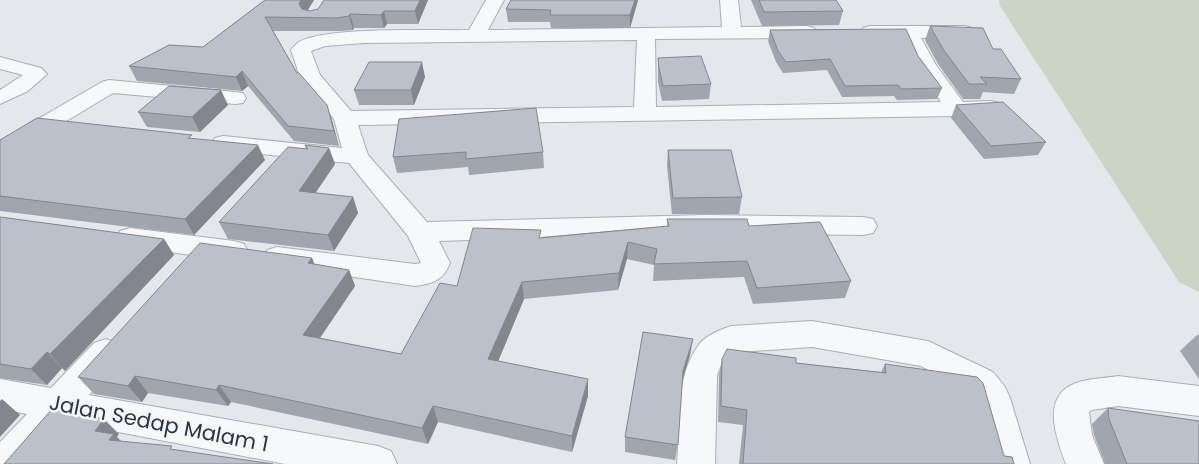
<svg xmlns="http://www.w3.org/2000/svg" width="1199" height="464" viewBox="0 0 1199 464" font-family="Poppins,sans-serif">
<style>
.green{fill:#c9d6c5}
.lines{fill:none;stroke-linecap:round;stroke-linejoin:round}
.street-casing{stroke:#a9aeb7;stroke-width:2}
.street{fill:#f7f8fa;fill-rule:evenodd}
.wall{fill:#a1a5ae}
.shaded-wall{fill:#83868d}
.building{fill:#bbc0ca;stroke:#83868d}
.labels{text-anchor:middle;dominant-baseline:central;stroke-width:5;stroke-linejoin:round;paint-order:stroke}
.near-street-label{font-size:21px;fill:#2b3445;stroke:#f4f6f9}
</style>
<rect width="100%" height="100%" fill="#e4e7ec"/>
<path class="green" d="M999,0H1199V292L1179,282L1000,6Z"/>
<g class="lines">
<g class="street-casing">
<g id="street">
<path d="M486,0H504L488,30L722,27L720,0H738L741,27L807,26L814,28L816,32L814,36L807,38L655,39L656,107L941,102L916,66L905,38L863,36L861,32L863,28L870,26H965L972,28L974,32L972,36L921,38L936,65L963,102L991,101L999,103L1002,108L999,113L957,116L358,125L368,155L427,222L705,215L863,217L873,219L877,226L873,233L863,235L705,233L439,241L450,263C444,280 432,284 415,286L267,264L263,257L267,250L277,247L415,264L421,263L408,236L349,163L223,150L215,148L211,143L215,138L223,136L342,148L334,119L300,77L291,50C293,47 296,44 299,42C327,26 433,31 469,30ZM637,40L634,107L351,111L320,75L311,51L325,46L364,43Z"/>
<path d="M0,57L41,68L47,74L28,91L0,104V90L23,75L0,69Z"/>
<path d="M109,80L235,92L243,93L246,98L243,103L235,104L113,93L8,156L0,158V141L102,82Z"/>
<path d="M130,228L234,241L244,244L248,251L244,258L234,261L120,245L116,238L120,231Z"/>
<path d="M812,321L928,341L993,372L1005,387L1010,398L1030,464H992L977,403L969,392L921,366L812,347L738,352L722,363L717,375L715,464H677C680,427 675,377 698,346C704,336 720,330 731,326Z"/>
<path d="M106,339L118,343L122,352L118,361L89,395L378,446L391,451L397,464H285L66,422L29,464H0V442L27,414L0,409V379L51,388L94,343Z"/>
<path d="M1118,376L1199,386V416L1118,406L1092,410L1089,412L1092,435L1104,464H1066C1055,434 1039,391 1083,381C1095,378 1107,378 1118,376Z"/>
</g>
</g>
<use href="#street" class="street"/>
</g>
<g class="wall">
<path d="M265,0H314L308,10L310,11L318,9L324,0H428L418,24H387L384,28H354L353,30L340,31H273L297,73L327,105L339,146L294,141L248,86L242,91L137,81L129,66L203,47Z"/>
<path d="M511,0H638L630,28H551L550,22H508L506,9Z"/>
<path d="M751,0H836L843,11L839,25L762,26Z"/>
<path d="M930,26L993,49L1021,79L1014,94L983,92L980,99H963L938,64L925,40Z"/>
<path d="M770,30L918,56L942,88L937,99L897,100L894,96L842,97L827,70L783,73L776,62L768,41Z"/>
<path d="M658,58L711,84L709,99L662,101L658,82Z"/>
<path d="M425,77L414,105H359L354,90Z"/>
<path d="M228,105L200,132L147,127L138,112Z"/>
<path d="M956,105L1046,142L1038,155L984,159L951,118Z"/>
<path d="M399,119L543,152L544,168L469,175L468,167L397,173L393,157Z"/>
<path d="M194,139L265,160L194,235L0,211V140Z"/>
<path d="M305,145L329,148L335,164L315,193L353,197L358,213L334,251L228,239L219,222L306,149Z"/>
<path d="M668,150L742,197L739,214H672L667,166Z"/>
<path d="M0,217L164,239L174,255L65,371L62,368L47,385L0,378Z"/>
<path d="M667,219L749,226L851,281L845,298L753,304L744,277L653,281L654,265L627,259L618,290L524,299L498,361L588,396L572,452L438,422L428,444L231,402L228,406L148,393L142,402L94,394L78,377L312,258L314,264L349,270L355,286L320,338L401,354L457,286L541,237L667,226Z"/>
<path d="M1197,335H1199V379L1180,351Z"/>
<path d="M690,355L682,382L678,445L675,460L625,452V437Z"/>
<path d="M722,359L796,363L881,372L885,364L1014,464H739L743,425L718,422L719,375Z"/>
<path d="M1108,408L1199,464H1105L1094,435L1092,424Z"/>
</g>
<g class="shaded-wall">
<path d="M301,0H314L303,17L299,4Z"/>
<path d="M420,0H428L418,24L415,11Z"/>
<path d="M635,0H638L630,28V15Z"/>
<path d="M384,11L387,24L384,28L381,15Z"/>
<path d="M350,14L354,28L353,30L349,16Z"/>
<path d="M422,62L425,77L414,105L411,90Z"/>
<path d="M242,71L248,86L242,91L236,77Z"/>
<path d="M221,90L228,105L200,132L192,117Z"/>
<path d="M327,105L332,120L339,146L334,131Z"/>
<path d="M258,145L265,160L194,235L185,219Z"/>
<path d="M329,148L335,164L306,207L299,191Z"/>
<path d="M353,197L358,213L334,251L328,235Z"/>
<path d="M164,239L174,255L65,371L50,354Z"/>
<path d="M628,242L627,259L618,290L619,273Z"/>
<path d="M312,258L319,275L308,263Z"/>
<path d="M349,270L355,286L311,351L303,335Z"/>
<path d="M522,282L524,299L492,376L488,359Z"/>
<path d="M693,339L690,355L680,387L683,371Z"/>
<path d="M47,352L62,368L47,385L31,369Z"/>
<path d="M135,376L148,393L142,402L128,386Z"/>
<path d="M588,379V396L572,452V436Z"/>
<path d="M219,385L231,402L228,406L216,390Z"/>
<path d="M2,399L20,415L0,437V401Z"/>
<path d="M433,406L438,422L428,444L422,428Z"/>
<path d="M104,419L119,434L117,437L129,449L124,456L95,431Z"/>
</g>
<g class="building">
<path d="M265,0H301L299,4L302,9L310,11L318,9L324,0H420L415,11H384L381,15L350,14L349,16L336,18L265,17L297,73H299L327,105L334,131L288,126L242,71L236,77L129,66L169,45L203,47Z"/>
<path d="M511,0H635L630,15H550L551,10L506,9Z"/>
<path d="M759,0H836L843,11L764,12Z"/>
<path d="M930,26L983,28L993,49H1001L1021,79L980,77L987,84H969L943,49Z"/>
<path d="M906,29L918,56L942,88L901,89L898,85L845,86L830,59L786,62L778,51L770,30Z"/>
<path d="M701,56L711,84L663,86L659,68L658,58Z"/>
<path d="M369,62H422L411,90H354Z"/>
<path d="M169,86L221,90L192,117L138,112Z"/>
<path d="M1003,102L1046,142L991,146L956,105Z"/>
<path d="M536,108L543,152L466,159V152L393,157L399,119Z"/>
<path d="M37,118L192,135L188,138L258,145L185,219L0,196V140Z"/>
<path d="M305,145L329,148L299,191L353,197L328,235L219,222L288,147L308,149Z"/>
<path d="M668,150H731L742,197L673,198Z"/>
<path d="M0,217L164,239L50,354L47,352L31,369L0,364Z"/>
<path d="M667,219H747L749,226L820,222L851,281L757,288L747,261L654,264L657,249L628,242L619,273L522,282L488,359L588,379L572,436L433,406L422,428L219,385L216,390L135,376L128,386L78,377L200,243L312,258L308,263L349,270L303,335L401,354L440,283L457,286L473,228L541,230L539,238L669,226Z"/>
<path d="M643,332L693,339L683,371L678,445L625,437Z"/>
<path d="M727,349L796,358V363L886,373L885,364L977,377L983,383L1004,456L1012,457L1014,464H743L747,410L721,406L722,359Z"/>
<path d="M1108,408L1199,421V464H1127L1109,419Z"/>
<path d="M52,409L104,419L95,431L114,434L109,440L172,446L170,449L273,464H4Z"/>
</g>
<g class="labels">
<g class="near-street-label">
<text transform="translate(159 423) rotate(11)">Jalan Sedap Malam 1</text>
</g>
</g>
</svg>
